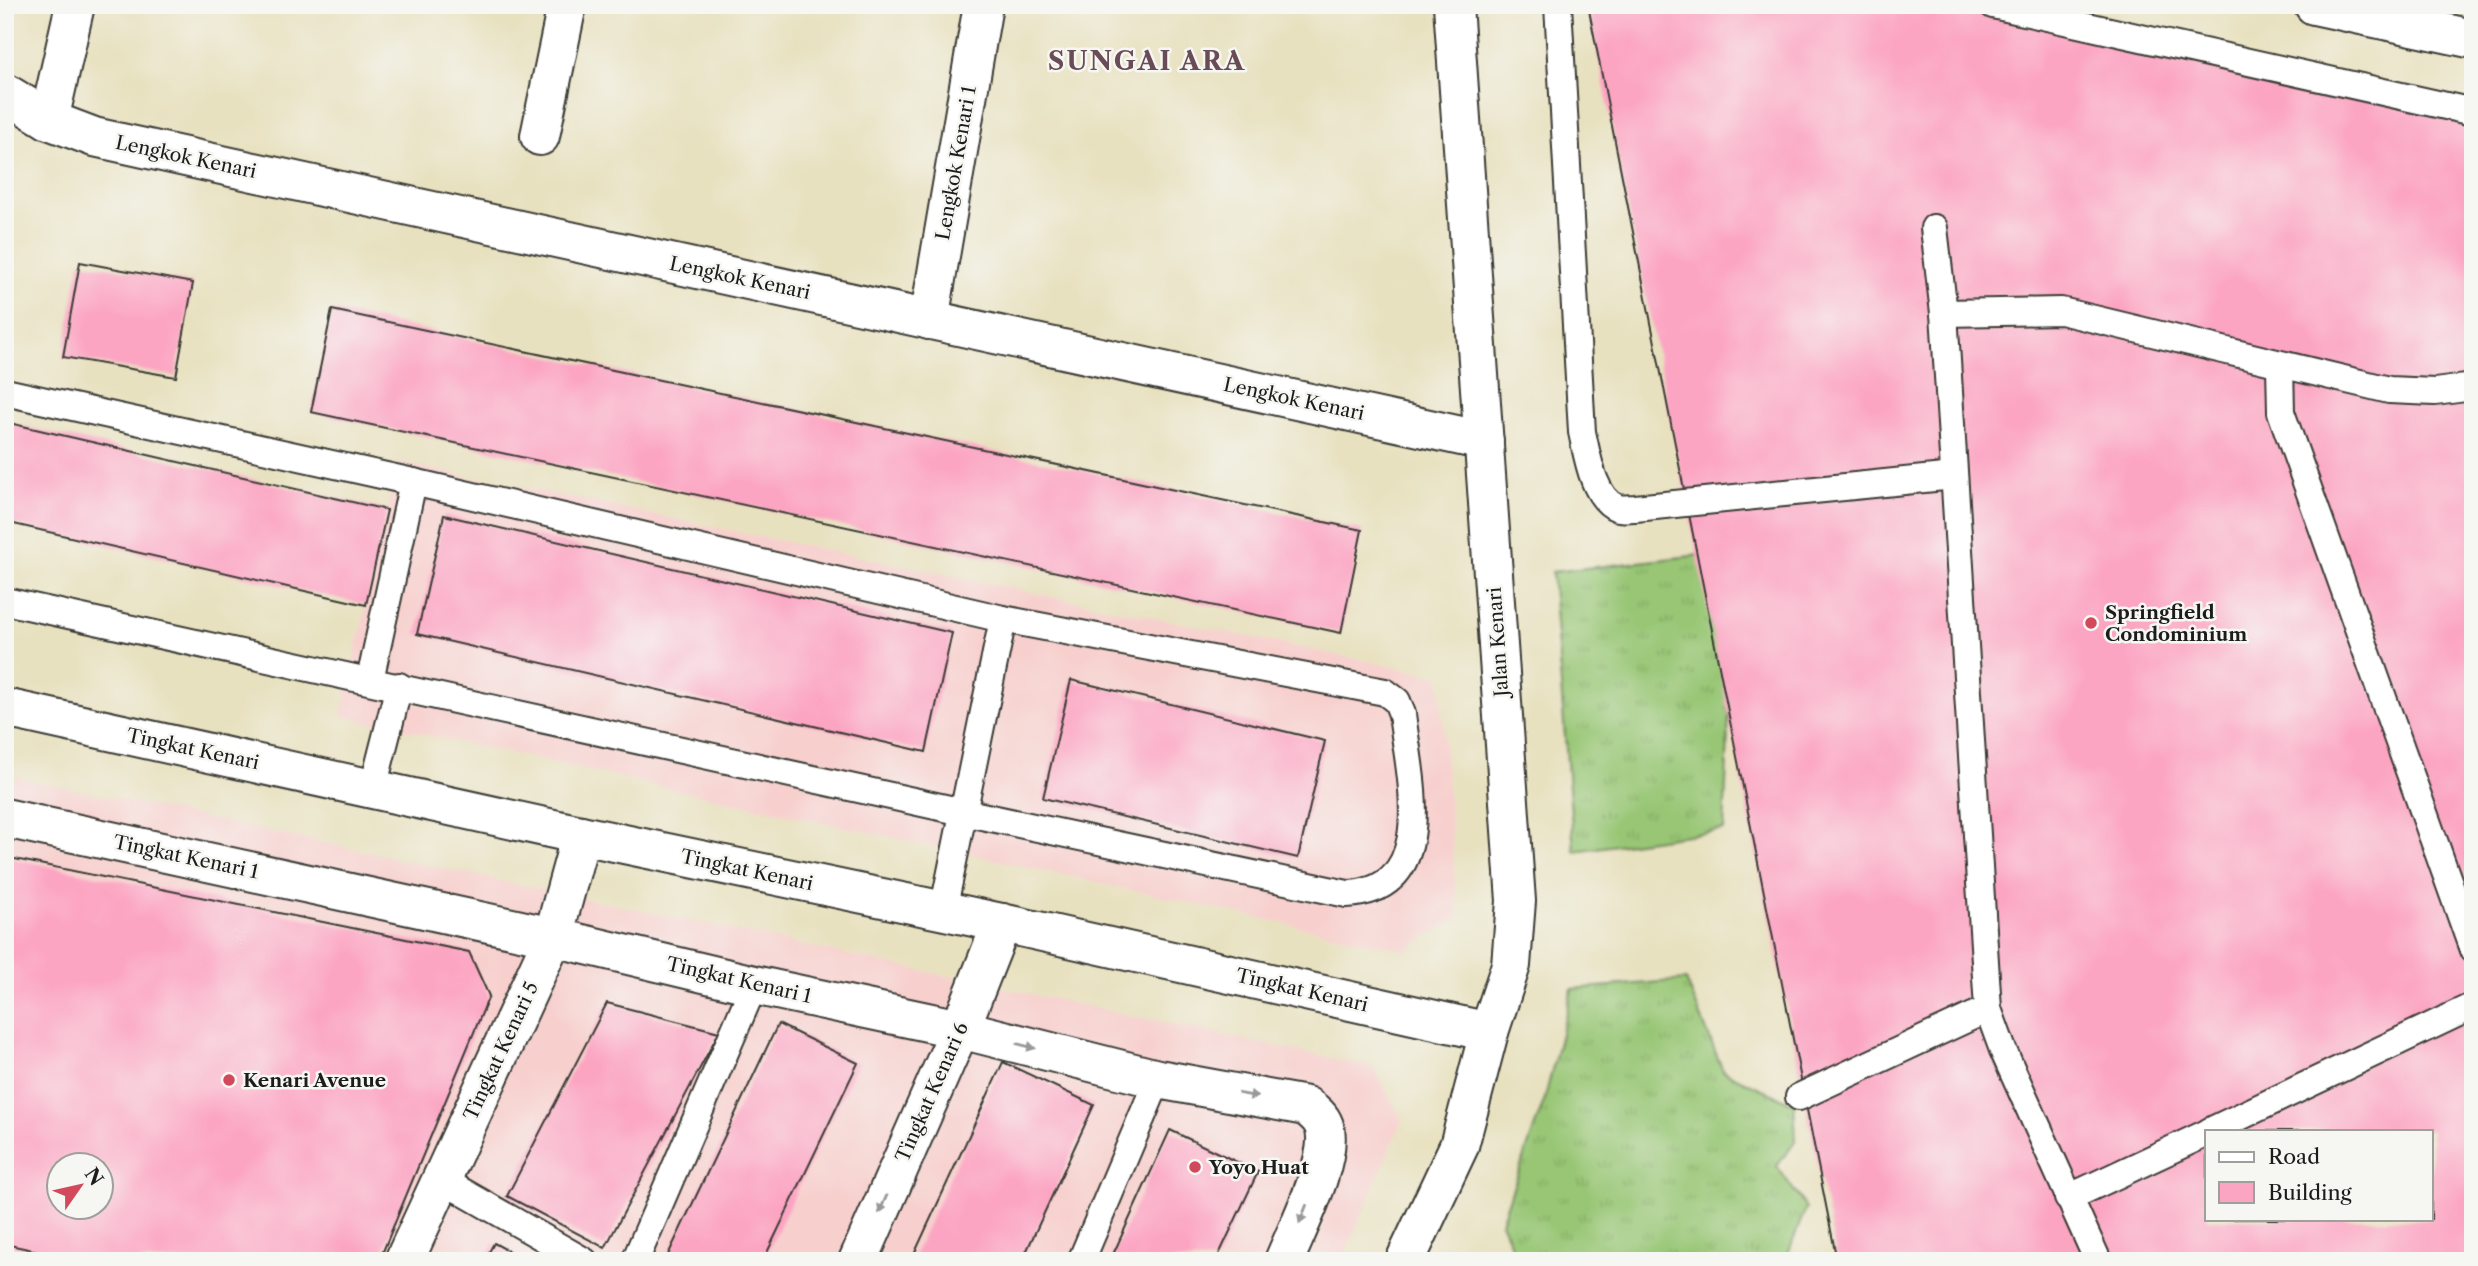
<svg xmlns="http://www.w3.org/2000/svg" width="2478" height="1266" viewBox="0 0 2478 1266" font-family="'Libre Caslon Text',serif">
<style>
.built{fill:#f7d0ce;fill-rule:evenodd}
.grass{fill:url(#grass-tufts);stroke:#5a7148;stroke-width:2}
.building{fill:#fca5c3;fill-rule:evenodd}
.lines{fill:none;stroke-linecap:round;stroke-linejoin:round}
.service-casing{stroke:#3b3a35;stroke-width:30}
.minor-casing{stroke:#3b3a35;stroke-width:42}
.tertiary-casing{stroke:#3b3a35;stroke-width:42}
.service{stroke:#fff;stroke-width:26}
.minor{stroke:#fff;stroke-width:38}
.tertiary{stroke:#fff;stroke-width:38}
.oneway{fill:#999}
.poi-dot{fill:#d1495b;stroke:#f6f6f2;stroke-width:2.5}
.labels{text-anchor:middle;dominant-baseline:central;stroke-width:5;stroke-linejoin:round;paint-order:stroke}
.street-label{font-size:19px;fill:#1c1c1c;stroke:#f6f6f2}
.poi-label{font-size:19px;font-weight:bold;fill:#1c1c1c;stroke:#f6f6f2;text-anchor:start}
.district-label{font-size:26px;font-weight:bold;letter-spacing:2px;fill:#6a4c56;stroke:#f6f6f2}
</style>
<defs>
<pattern id="grass-tufts" width="24" height="20" patternUnits="userSpaceOnUse" patternTransform="scale(1.75)"><rect width="24" height="20" fill="#98c674"/><path d="M3 7l-1-3M5 7V3M7 7l1-3M15 17l-1-3M17 17v-4M19 17l1-3" fill="none" stroke="#82aa64"/></pattern>
</defs>
<rect width="100%" height="100%" fill="#f6f6f2"/>
<filter id="ink" filterUnits="userSpaceOnUse"><feTurbulence type="fractalNoise" baseFrequency=".0143" numOctaves="2"/><feDisplacementMap in="SourceGraphic" scale="14" xChannelSelector="R" yChannelSelector="G"/><feConvolveMatrix kernelMatrix="1 2 1 2 8 2 1 2 1" color-interpolation-filters="sRGB"/></filter>
<filter id="wash" filterUnits="userSpaceOnUse"><feTurbulence type="fractalNoise" baseFrequency=".00686" numOctaves="4" result="noise"/><feDisplacementMap in="SourceGraphic" scale="28" xChannelSelector="R" yChannelSelector="G"/><feGaussianBlur stdDeviation="1.57" result="paint"/><feColorMatrix in="noise" values="0 0 0 0 0 0 0 0 0 0 0 0 0 0 0 0 0 1.4 0 .05"/><feComposite in="paint" operator="in"/></filter>
<g filter="url(#wash)">
<rect width="100%" height="100%" fill="#e8e1c0"/>
<g class="built">
<path d="M398,462L1439,676L1458,917L1405,950L341,716Z"/>
<path d="M5,775L1373,1067L1402,1120L1342,1261H5ZM60,1164H102V1206H60Z"/>
</g>
<g class="grass">
<path d="M1736,551L1724,830L1574,851L1552,572Z"/>
<path d="M1686,980L1723,1071L1794,1104L1796,1141L1777,1166L1806,1208L1785,1261H1518L1501,1222L1545,1098L1572,989Z"/>
</g>
<g id="blocks">
<g class="building">
<path d="M1588,5H1938L2473,114V1261H1837ZM2207,1131H2431V1219H2207Z"/>
<path d="M80,262L193,283L176,377L63,357Z"/>
<path d="M332,310L1362,530L1341,633L311,412Z"/>
<path d="M5,422L387,510L366,605L5,522Z"/>
<path d="M444,515L952,633L926,752L417,634Z"/>
<path d="M1071,680L1325,741L1298,858L1043,798Z"/>
<path d="M5,857L469,952L489,996L379,1261H84L5,1244ZM60,1164H102V1206H60Z"/>
<path d="M607,1003L719,1032L605,1248L507,1196Z"/>
<path d="M778,1024L858,1063L763,1261H680L668,1255Z"/>
<path d="M1003,1062L1094,1105L1022,1261H911Z"/>
<path d="M1170,1130L1258,1172L1216,1261H1110Z"/>
<path d="M494,1243L527,1261H484Z"/>
</g>
</g>
</g>
<g filter="url(#ink)">
<use href="#blocks" fill-opacity="0" stroke="#3b3a35" stroke-width="2"/>
<g class="lines">
<g class="service-casing">
<g id="service">
<path d="M1558,5L1582,432C1587,454 1593,499 1618,508C1622,509 1630,508 1635,508L1954,476"/>
<path d="M1993,5L2473,112"/>
<path d="M1934,228L1944,313L1988,1009L2003,1050L2098,1261"/>
<path d="M1944,313L2061,311L2389,390L2435,392L2473,387"/>
<path d="M2280,365L2281,412L2473,950"/>
<path d="M5,392L413,482L1003,619L1385,692L1397,701L1402,714C1409,774 1441,890 1347,894L963,812L5,601"/>
<path d="M370,680L413,482"/>
<path d="M373,788L399,686"/>
<path d="M943,911L1003,619"/>
<path d="M1799,1097L1988,1009"/>
<path d="M2210,1131L2473,1006"/>
<path d="M442,1180L584,1261"/>
<path d="M2068,1198L2207,1133"/>
<path d="M635,1261L754,985"/>
<path d="M1081,1261L1158,1079"/>
</g>
</g>
<g class="minor-casing">
<g id="minor">
<path d="M2314,5L2473,39"/>
<path d="M5,93L49,120L94,137L1484,441"/>
<path d="M49,120L75,5"/>
<path d="M540,136L567,5"/>
<path d="M929,320L983,5"/>
<path d="M5,818L553,937L754,985L960,1029L1158,1079L1306,1106C1314,1112 1321,1117 1324,1126C1335,1156 1296,1231 1284,1261"/>
<path d="M404,1261L553,937L581,835"/>
<path d="M858,1261L960,1029L1002,923"/>
</g>
</g>
<g class="tertiary-casing">
<g id="tertiary">
<path d="M5,708L581,835L1002,923L1489,1032"/>
<path d="M1405,1261L1459,1146L1489,1032L1511,965L1516,901L1453,5"/>
</g>
</g>
<use href="#service" class="service"/>
<use href="#minor" class="minor"/>
<use href="#tertiary" class="tertiary"/>
</g>
<defs><path id="oneway-solid" d="M-6-.8H1V-3.2L6.5 0L1 3.2V.8H-6Z" transform="scale(1.75)"/></defs>
<g class="oneway">
<use href="#oneway-solid" transform="translate(1026 1046) rotate(14)"/>
<use href="#oneway-solid" transform="translate(1248 1095) rotate(10)"/>
<use href="#oneway-solid" transform="translate(883 1204) rotate(114)"/>
<use href="#oneway-solid" transform="translate(1303 1214) rotate(112)"/>
</g>
</g>
<g class="poi-dot">
<circle cx="2091" cy="623" r="7"/>
<circle cx="229" cy="1080" r="7"/>
<circle cx="1195" cy="1167" r="7"/>
</g>
<g class="labels">
<g class="street-label">
<text transform="translate(186 157) rotate(12)">Lengkok Kenari</text>
<text transform="translate(956 163) rotate(-80)">Lengkok Kenari 1</text>
<text transform="translate(740 278) rotate(12)">Lengkok Kenari</text>
<text transform="translate(1294 399) rotate(12)">Lengkok Kenari</text>
<text transform="translate(1498 642) rotate(-94)">Jalan Kenari</text>
<text transform="translate(193 749) rotate(12)">Tingkat Kenari</text>
<text transform="translate(186 857) rotate(12)">Tingkat Kenari 1</text>
<text transform="translate(747 870) rotate(12)">Tingkat Kenari</text>
<text transform="translate(739 980) rotate(13)">Tingkat Kenari 1</text>
<text transform="translate(1302 990) rotate(13)">Tingkat Kenari</text>
<text transform="translate(501 1051) rotate(-65)">Tingkat Kenari 5</text>
<text transform="translate(932 1092) rotate(-66)">Tingkat Kenari 6</text>
</g>
<g class="poi-label">
<text x="2105" y="612">Springfield<tspan x="2105" dy="22">Condominium</tspan></text>
<text x="243" y="1080">Kenari Avenue</text>
<text x="1209" y="1167">Yoyo Huat</text>
</g>
<g class="district-label">
<text x="1147" y="61">SUNGAI ARA</text>
</g>
</g>
<rect width="2478" height="1266" fill="none" stroke="#f6f6f2" stroke-width="28"/>
<rect x="2205" y="1130" width="228" height="91" fill="#f6f6f2" stroke="#9f9f9c" stroke-width="2"/>
<rect x="2219" y="1152" width="35" height="10" fill="#ffffff" stroke="#9f9f9c" stroke-width="2"/>
<text x="2268" y="1164" font-size="21" fill="#1c1c1c">Road</text>
<rect x="2219" y="1182" width="35" height="21" fill="#fca5c3" stroke="#9f9f9c" stroke-width="2"/>
<text x="2268" y="1200" font-size="21" fill="#1c1c1c">Building</text>
<g transform="translate(80 1186) rotate(56)"><circle r="33" fill="#f6f6f2" stroke="#9f9f9c" stroke-width="2"/>
<path d="M0-5L12 26L0 18L-12 26Z" fill="#d1495b"/>
<text y="-10" font-size="19" font-weight="bold" text-anchor="middle" fill="#1c1c1c">N</text>
</g>
</svg>
